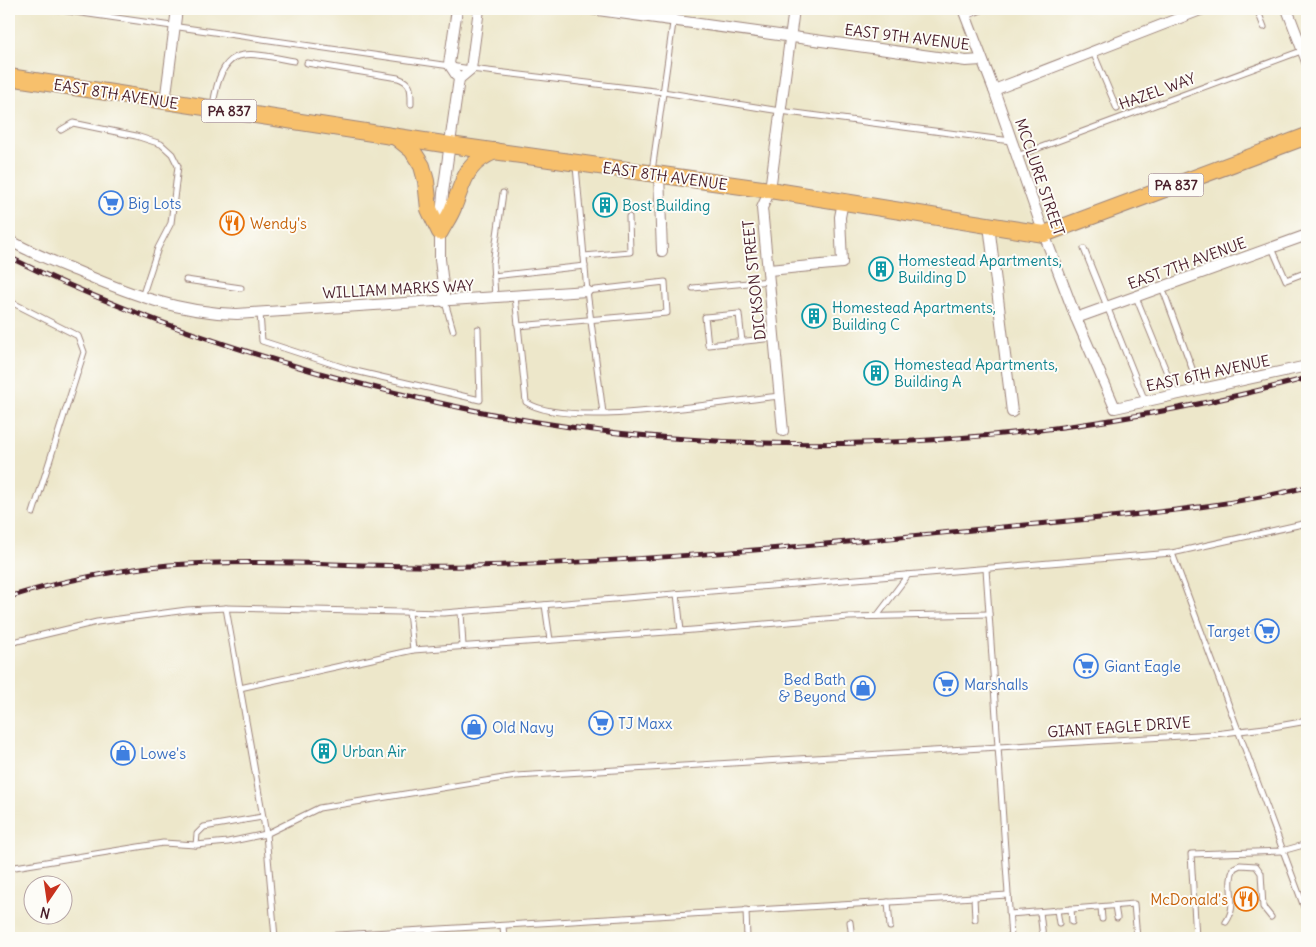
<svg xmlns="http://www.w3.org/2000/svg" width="1316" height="947" viewBox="0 0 1316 947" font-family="Delius,sans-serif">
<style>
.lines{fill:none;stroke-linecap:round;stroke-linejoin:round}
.lane-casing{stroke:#9c837a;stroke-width:7}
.street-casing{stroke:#9c837a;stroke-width:12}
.primary-casing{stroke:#9c837a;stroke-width:18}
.lane{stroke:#fff;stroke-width:5}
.street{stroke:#fff;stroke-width:10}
.primary{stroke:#f7c06c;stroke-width:16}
.rail-casing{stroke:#4a1f2b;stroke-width:5}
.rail{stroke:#fdfcf7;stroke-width:3;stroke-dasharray:9;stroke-linecap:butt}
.labels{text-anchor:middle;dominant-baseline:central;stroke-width:4;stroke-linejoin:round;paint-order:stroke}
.shield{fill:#fdfcf7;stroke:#806168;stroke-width:1}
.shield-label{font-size:14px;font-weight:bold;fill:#4a1f2b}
.street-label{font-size:15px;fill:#4a1f2b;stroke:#fdfcf7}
.shop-label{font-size:15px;fill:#366cbe;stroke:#fdfcf7;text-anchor:start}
.culture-label{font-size:15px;fill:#0d838f;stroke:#fdfcf7;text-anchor:start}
.food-label{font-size:15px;fill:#c56008;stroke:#fdfcf7;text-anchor:start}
</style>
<rect width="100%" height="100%" fill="#fdfcf7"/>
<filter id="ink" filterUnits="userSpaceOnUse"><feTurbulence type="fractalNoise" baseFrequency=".02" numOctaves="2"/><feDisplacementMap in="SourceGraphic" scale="10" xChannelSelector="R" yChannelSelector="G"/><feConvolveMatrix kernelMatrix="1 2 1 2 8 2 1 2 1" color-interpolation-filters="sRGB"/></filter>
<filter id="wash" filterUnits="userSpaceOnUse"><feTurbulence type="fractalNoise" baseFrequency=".0096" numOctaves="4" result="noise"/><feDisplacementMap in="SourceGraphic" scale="20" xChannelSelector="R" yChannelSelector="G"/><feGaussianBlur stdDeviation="1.12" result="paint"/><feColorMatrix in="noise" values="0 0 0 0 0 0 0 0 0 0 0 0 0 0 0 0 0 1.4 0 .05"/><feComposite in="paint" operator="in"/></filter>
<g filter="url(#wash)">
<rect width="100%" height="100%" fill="#ede7ca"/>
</g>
<g filter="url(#ink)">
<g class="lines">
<g class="lane-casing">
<g id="lane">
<path d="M54,9L471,69L663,92L780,111L1011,141"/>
<path d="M1257,9L1264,27"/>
<path d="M966,16L984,9"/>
<path d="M1093,52L1117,109"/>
<path d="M307,63L398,78C412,83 411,90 411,104"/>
<path d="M213,105C223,43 243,52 294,61"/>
<path d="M61,130L73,123L136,136L161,144L172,154L178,166L171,223L158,248L142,297"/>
<path d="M1017,156L1304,50"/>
<path d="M576,166L587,291L603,413"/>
<path d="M652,171L675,9"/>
<path d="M1272,248L1286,280L1307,272"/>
<path d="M1084,249L1145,401"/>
<path d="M584,256L630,252L629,217"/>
<path d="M493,276L585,266"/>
<path d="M186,280L241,288"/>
<path d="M1162,287L1200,390"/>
<path d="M693,288L770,281"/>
<path d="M515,296L526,402C566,430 727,401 780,396"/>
<path d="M495,297L493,264L503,193"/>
<path d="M1136,297L1176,395"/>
<path d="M9,301L78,336L84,352L33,513"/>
<path d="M445,302L453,330"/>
<path d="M260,313L262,341L351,370L480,400L478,329"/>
<path d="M518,326L667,313L665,282L587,291"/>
<path d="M742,342L739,314L705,317L708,345L775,338"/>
<path d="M1172,553L1307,915"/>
<path d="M986,569L1011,938"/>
<path d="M677,594L681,631"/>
<path d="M545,605L550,640"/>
<path d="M226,608L266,834L275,938"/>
<path d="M461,612L463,646"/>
<path d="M877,616L908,575"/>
<path d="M9,643L97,622L187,610L226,608L444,613L1172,553L1307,523"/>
<path d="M413,650L681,631L849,617L989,614"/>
<path d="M240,688L413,650L409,612"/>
<path d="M196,845L197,834L204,827L262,817"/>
<path d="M9,868L163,843L196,845L228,842L266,834L319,808L516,776L1215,734L1273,727L1307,721"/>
<path d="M974,897L975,919"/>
<path d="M888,902L890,927"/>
<path d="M1115,906L1117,918"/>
<path d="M1101,907L1102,919"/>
<path d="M1071,909L1072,922"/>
<path d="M746,910L747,938"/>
<path d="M1057,910L1059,923"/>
<path d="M1040,912L1043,938"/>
<path d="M1009,914L1134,904L1137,938"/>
<path d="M850,922L852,938"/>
<path d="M1226,922C1239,904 1225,886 1234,868L1240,865L1256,866L1261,873L1263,907L1271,917"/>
<path d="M503,926L504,938"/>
<path d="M288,938L1008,895"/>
<path d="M1196,938L1191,854L1282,851L1307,844"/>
</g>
</g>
<g class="street-casing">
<g id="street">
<path d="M457,9L449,64L459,79"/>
<path d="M591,9L966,61L982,60"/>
<path d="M963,9L994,90L1044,234L1076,318L1115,408L1307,366"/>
<path d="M1287,9L1307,62"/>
<path d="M994,90L1203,9"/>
<path d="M165,102L177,9"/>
<path d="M659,175L662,251"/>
<path d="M989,225L1012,412"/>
<path d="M9,240C31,253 55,262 79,272C130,294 180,313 237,314L587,291"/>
<path d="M769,270L842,263L840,217L843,202"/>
<path d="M445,302L440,259V232L443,193L459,79L471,69L479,9"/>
<path d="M1076,318L1307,235"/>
<path d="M783,431L762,208L770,190L794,9"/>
</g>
</g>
<g class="primary-casing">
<g id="primary">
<path d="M9,77L450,145L770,190L1044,234L1307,136"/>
<path d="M396,137L412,150L422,166L426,181L429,209L440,232C444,224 450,216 453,208C464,181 465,163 495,151"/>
</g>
</g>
<use href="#lane" class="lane"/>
<use href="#street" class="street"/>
<use href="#primary" class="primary"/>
<g class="rail-casing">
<g id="rail">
<path d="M9,257C107,306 210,342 316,372C399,395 485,415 570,427C814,461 1070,442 1307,378"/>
<path d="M9,597C61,581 115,570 169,565C270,558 371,568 471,566C642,562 812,546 982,529C1090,518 1201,513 1307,487"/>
</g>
</g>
<use href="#rail" class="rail"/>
</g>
</g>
<defs>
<g id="supermarket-ring" transform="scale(1.25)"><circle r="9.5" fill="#fdfcf7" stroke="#3f7fe0" stroke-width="1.5"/><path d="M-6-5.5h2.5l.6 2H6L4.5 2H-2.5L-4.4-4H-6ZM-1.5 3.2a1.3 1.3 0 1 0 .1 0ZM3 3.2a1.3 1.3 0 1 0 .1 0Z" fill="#3f7fe0"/></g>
<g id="building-ring" transform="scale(1.25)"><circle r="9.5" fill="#fdfcf7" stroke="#0f9aa8" stroke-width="1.5"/><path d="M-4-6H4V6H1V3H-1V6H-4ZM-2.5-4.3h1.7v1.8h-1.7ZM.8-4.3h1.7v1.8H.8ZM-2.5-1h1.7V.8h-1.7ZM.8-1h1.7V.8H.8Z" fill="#0f9aa8"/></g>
<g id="restaurant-ring" transform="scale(1.25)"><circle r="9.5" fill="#fdfcf7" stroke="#e8710a" stroke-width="1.5"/><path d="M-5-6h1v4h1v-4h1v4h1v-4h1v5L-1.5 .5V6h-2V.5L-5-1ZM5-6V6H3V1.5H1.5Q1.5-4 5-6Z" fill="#e8710a"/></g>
<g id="shop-ring" transform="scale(1.25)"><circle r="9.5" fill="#fdfcf7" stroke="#3f7fe0" stroke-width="1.5"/><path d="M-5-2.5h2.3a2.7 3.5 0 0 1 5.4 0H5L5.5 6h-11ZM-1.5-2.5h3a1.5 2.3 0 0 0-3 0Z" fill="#3f7fe0"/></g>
</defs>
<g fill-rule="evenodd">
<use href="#supermarket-ring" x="111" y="203"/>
<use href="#building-ring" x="605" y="205"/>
<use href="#restaurant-ring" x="232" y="223"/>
<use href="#building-ring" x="881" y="269"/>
<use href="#building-ring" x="814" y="316"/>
<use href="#building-ring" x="876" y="373"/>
<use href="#supermarket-ring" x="1267" y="631"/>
<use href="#supermarket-ring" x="1086" y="666"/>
<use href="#supermarket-ring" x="946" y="684"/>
<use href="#shop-ring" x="863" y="688"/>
<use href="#supermarket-ring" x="601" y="723"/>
<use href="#shop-ring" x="474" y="727"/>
<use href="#building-ring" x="324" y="751"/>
<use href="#shop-ring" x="123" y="753"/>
<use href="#restaurant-ring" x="1246" y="899"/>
</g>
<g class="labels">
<g class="shield">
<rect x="201.5" y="99.5" width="55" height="23" rx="4"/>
<rect x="1148.5" y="173.5" width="55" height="23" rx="4"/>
</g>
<g class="shield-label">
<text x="229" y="111">PA 837</text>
<text x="1176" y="185">PA 837</text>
</g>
<g class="street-label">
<text transform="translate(907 37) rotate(7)">EAST 9TH AVENUE</text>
<text transform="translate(1157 91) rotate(-20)">HAZEL WAY</text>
<text transform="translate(116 94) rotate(9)">EAST 8TH AVENUE</text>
<text transform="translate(665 176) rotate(8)">EAST 8TH AVENUE</text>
<text transform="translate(1040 177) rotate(71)">MCCLURE STREET</text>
<text transform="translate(1187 263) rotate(-20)">EAST 7TH AVENUE</text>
<text transform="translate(754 280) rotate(-96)">DICKSON STREET</text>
<text transform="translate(398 289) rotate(-3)">WILLIAM MARKS WAY</text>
<text transform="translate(1208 373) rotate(-12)">EAST 6TH AVENUE</text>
<text transform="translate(1119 727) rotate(-4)">GIANT EAGLE DRIVE</text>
</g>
<g class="shop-label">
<text x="128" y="203">Big Lots</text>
<text x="1250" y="631" text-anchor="end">Target</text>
<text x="1104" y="666">Giant Eagle</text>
<text x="846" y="679" text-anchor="end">Bed Bath<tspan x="846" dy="17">&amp; Beyond</tspan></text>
<text x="964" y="684">Marshalls</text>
<text x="618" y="723">TJ Maxx</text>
<text x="492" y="727">Old Navy</text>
<text x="140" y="753">Lowe's</text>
</g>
<g class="culture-label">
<text x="622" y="205">Bost Building</text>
<text x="898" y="260">Homestead Apartments,<tspan x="898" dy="17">Building D</tspan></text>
<text x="832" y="307">Homestead Apartments,<tspan x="832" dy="17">Building C</tspan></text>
<text x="894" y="364">Homestead Apartments,<tspan x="894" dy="17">Building A</tspan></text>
<text x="342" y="751">Urban Air</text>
</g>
<g class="food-label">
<text x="250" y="223">Wendy's</text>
<text x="1228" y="899" text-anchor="end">McDonald's</text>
</g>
</g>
<rect width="1316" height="947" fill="none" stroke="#fdfcf7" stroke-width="30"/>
<g transform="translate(48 900) rotate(193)"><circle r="24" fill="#fdfcf7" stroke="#b5a4a5"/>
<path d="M0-4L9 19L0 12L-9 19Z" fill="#c8321e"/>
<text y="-8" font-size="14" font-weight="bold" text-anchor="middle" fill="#4a1f2b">N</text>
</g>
</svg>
